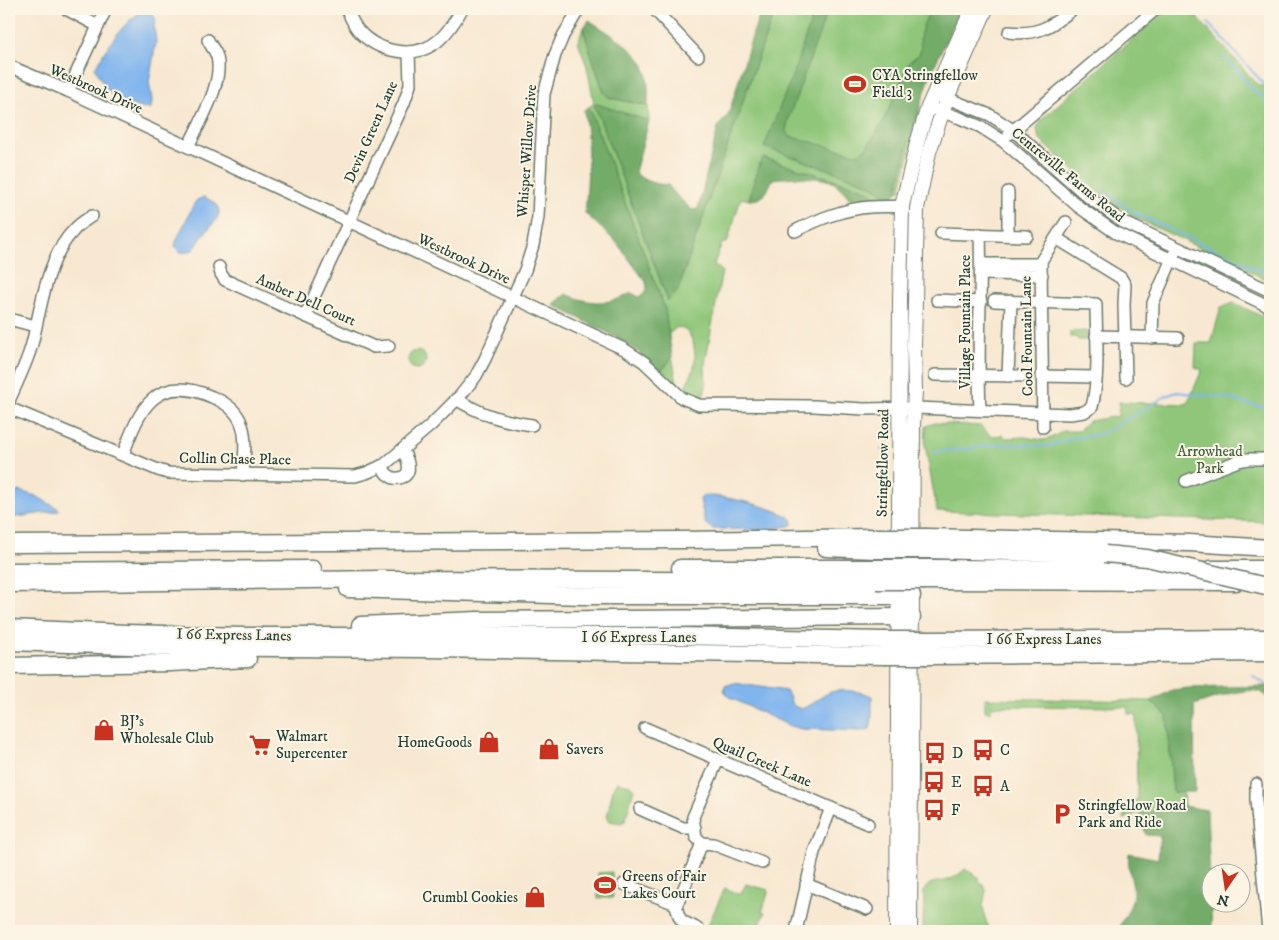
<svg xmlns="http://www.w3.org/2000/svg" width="1279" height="940" viewBox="0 0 1279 940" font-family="'IM FELL DW Pica',serif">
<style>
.green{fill:#8fc679;stroke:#578256}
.forest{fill:#73ab69;stroke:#49744e}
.water{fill:#81b5ee;stroke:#507991}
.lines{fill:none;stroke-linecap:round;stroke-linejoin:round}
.stream{stroke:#81b5ee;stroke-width:2}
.minor-casing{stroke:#6b796b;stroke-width:14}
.major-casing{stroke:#6b796b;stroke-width:16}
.highway-casing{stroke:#6b796b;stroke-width:19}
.minor{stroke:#fff;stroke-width:11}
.major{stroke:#fff;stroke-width:14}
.highway{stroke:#fff;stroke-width:16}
.highway-bridge-casing{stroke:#6b796b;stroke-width:19;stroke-linecap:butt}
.highway-bridge{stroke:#fff;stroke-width:16}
.labels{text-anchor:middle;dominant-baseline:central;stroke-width:4;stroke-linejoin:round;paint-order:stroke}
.poi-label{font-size:15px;fill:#1f3d34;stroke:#fcf5e5;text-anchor:start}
.street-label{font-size:15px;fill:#1f3d34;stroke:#fcf5e5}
.park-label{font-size:15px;fill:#3b5f45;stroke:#fcf5e5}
</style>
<rect width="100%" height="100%" fill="#fcf5e5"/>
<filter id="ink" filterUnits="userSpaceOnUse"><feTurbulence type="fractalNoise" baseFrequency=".02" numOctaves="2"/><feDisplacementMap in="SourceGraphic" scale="10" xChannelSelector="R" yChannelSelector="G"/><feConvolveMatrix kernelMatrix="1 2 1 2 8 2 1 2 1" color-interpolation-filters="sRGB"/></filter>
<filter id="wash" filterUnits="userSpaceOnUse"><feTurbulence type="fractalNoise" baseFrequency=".0096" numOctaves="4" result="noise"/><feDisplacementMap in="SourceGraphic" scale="20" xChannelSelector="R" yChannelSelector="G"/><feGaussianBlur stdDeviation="1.12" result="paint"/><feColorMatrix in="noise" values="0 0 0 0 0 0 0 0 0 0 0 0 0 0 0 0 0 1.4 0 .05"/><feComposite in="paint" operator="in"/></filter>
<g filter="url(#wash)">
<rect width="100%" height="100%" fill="#f8e8d1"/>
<g class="green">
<path d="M775,9H959L915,89L920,113L900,191L863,174L765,147L867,183L891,199L884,201L870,192L858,187L764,158L753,183L749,200L741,198L727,243H722L714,264L722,271L705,364L706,387L701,402L685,393C684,383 692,377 694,367C696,359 695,343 690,336C688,331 682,328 677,327L668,335L665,309L589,107L594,103L587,67L578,41L583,29L604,93L610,98L648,106L649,121L594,104L668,301L677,292Z"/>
<path d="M1166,9H1186L1195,15L1258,85L1270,89V281L1136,218L1099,193L1039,139L1037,128L1042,119Z"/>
<path d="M1234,303L1270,320V522L937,511L925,445L926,426L935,423L980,426L991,436L1003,435L1006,438L1024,437L1043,440L1051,438L1063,431H1078L1089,421L1118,416L1119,402L1187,404L1202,370L1195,367L1196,343H1211L1221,307Z"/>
<path d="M1087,331L1086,340H1079L1075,337H1070V332Z"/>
<circle cx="417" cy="360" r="9"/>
<path d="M672,356L677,383V386L660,371L666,366Z"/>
<path d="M985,698L1151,701L1167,716L1173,792H1183L1184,806L1139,813L1124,819L1126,802L1137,800L1136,714H1128V707L992,706L991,712L985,711Z"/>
<path d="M618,782L630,785L634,789L625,821L621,823L609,821L607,816L614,785Z"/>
<path d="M965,869L980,878L978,881L985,887L986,891L983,906L985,918L990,931H923L924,891C929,880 938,883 948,880C954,878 960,874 965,869Z"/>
<path d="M612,872L613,898H598V873Z"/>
<path d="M746,884L769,890L762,912L765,913L757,931H710L707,927L725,888L740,895Z"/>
</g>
<g class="forest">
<path d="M762,9H775L677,292L668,301L594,103L649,121L635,172C643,182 656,184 668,185L677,196L692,210L698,209L718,127L729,113L753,33Z"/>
<path d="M815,9H828L789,117L786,131L789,136L796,138L857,154C873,151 902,81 908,64C911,59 916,58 919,54C922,50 920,43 920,39C921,28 926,19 931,9H961L931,73L908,145L897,192L891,199L867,183L764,147L793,74Z"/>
<path d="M589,20C605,31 636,48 644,66C649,78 648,93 648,106L610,98L604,93L583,29Z"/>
<path d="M589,107L665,309L672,356L666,366L660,371L637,351L614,336L553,305L566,294C589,304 609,306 631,293L639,297L647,289L646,282L617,243L585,213C588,179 590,145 584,110Z"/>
<path d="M764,158L858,187L870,192L884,201L854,204C848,196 841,187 832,182C822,176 785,177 773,179C766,192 765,200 749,200L761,160Z"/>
<path d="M1270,686V700C1267,697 1264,694 1261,692C1247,686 1208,700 1194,705L1195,792H1173L1167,716L1151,701L1172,690L1188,688Z"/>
<path d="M1184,806L1207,810L1212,931H1116C1124,919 1135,903 1133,888C1131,875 1127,866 1129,853L1158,859L1160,836L1146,835L1139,813Z"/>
</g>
<g class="water">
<path d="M146,9L152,11L156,21L154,26L156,42L149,82L152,100L151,108C141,111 117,100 110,93C104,86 99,76 95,68C107,47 123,21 146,9Z"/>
<path d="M204,197C230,209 217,219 205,233C195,244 198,254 179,252L175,246L177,239L194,204L197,200Z"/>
<path d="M19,491L36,496L59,509L58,511L9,518V499L11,492L15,493Z"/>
<path d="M704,495C728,497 773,506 792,519L793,524L789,526L764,530L712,529L705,523L700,499Z"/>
<path d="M734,683L786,691C793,700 787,705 802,709C812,705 820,696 831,692C841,689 861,691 872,696V718L870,729L863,731L802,729L790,726L731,698L724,691L725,686Z"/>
</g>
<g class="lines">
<g class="stream">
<path d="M1208,23L1265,85L1270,88"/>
<path d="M1224,56L1253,90L1270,103"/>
<path d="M1104,191L1137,214L1170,229"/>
<path d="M1174,231L1270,275"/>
<path d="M881,450L887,449"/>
<path d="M934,452L976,448L996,444L1048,446L1075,438L1102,434L1166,396L1177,392L1229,398L1246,404L1270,407"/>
<path d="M1253,676L1270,687"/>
</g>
</g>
</g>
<g filter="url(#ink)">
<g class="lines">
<g class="minor-casing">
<g id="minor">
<path d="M66,9L98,26"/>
<path d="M347,9C350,16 353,24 358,30C377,52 415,61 439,40C449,31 456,20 462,9"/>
<path d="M654,9L698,56"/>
<path d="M1009,32C1037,36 1052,26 1073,9"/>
<path d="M9,66L68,91L624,349L644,362L682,398L699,405L814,406L864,409L915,408L1070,414L1084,412L1092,407C1100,374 1096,337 1096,304L994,301"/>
<path d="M68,91L106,9"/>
<path d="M939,95L990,115L1013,130L1087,196L1123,222L1270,291"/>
<path d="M928,107L960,118L981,127L1003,141L1079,207L1116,233L1270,307"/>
<path d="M1009,134L1156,9"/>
<path d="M188,147C199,123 226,80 216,54C214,49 210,45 208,40"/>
<path d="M1008,192V234"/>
<path d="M795,231C819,219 843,209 870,207C881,206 892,207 902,206"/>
<path d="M941,233L1027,236"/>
<path d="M980,234C982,293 977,351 980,410"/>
<path d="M1056,238L1121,278L1125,285L1124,304L1126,378"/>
<path d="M981,264H1041"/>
<path d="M219,267L221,274L225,280L374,347L389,346"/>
<path d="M981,274L1042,275"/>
<path d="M937,300L981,302"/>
<path d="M305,316L404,103L410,85L409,52"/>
<path d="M9,319L35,326"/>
<path d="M1096,336L1178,338"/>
<path d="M1152,338L1153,303L1174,254"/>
<path d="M935,375L1026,376"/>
<path d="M1008,376L1011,301"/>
<path d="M1041,376L1096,377"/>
<path d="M456,399C482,415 502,421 532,425"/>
<path d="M9,401C17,382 27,363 32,344C41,308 47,257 74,230C79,224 86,220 92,216"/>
<path d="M9,408L158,470L168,473L355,476L366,473L384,465L431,425L460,396L476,376L485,359L525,270L533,245L538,217L544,94L555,55L563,36L579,9"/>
<path d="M1043,427L1041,261L1066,222"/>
<path d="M123,455C139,409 156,372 212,397C225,402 237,410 242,425C247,440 244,459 243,475"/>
<path d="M381,466L387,474L393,478C414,480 410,462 402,450"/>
<path d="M1186,481L1238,461L1248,459H1270"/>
<path d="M645,728L868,824"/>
<path d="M1256,784V800L1268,931"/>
<path d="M640,809L683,828H695"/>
<path d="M702,843L713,844L762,863"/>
<path d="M624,884L676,904"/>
<path d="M806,884L867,909"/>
<path d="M700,931C686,919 680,929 676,904L680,898L702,843L696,837L693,817L718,760"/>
<path d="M796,931L814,852L831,808"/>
</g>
</g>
<g class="major-casing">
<g id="major">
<path d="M897,931L900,301L902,206L917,143L928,107L972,9"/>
<path d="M910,931L913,426L915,391L914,347L917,208L929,152L947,98L986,9"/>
</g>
</g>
<g class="highway-casing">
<g id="highway">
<path d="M926,537L1190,543L1270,548"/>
<path d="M9,544L683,540L876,537"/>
<path d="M826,548L876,550"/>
<path d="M926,550L1105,554"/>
<path d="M680,568H876"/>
<path d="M925,568L1181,569"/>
<path d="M1210,569H1270"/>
<path d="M9,571L313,569"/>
<path d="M925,581L1236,582"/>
<path d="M9,584L385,579L876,581"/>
<path d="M348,589L585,596H912"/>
<path d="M360,625L477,620L912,617"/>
<path d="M9,628L126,633L244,636H675L884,640"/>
<path d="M926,640L1270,638"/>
<path d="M9,642L160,647L427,649L884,656"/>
<path d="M926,656L1270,653"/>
<path d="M9,666L170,663L248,659"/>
</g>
</g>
<use href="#minor" class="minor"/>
<use href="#major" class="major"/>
<use href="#highway" class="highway"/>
<g class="highway-bridge-casing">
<g id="highway-bridge">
<path d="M876,537H926"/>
<path d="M876,550H926"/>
<path d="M1105,554L1147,558L1270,587"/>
<path d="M876,568H925"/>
<path d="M876,581H925"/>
<path d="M884,640H926"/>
<path d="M884,656H926"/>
</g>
</g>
<use href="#highway-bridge" class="highway-bridge"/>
</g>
</g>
<defs>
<g id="stadium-bare" transform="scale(1.725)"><path d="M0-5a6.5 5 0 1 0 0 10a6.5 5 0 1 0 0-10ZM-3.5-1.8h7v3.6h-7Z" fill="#c8321e" stroke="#fcf5e5" stroke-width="2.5" paint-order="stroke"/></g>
<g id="shop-bare" transform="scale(1.725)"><path d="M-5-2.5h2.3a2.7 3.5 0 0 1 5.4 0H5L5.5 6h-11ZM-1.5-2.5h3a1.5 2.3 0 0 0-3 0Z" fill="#c8321e" stroke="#fcf5e5" stroke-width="2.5" paint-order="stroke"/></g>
<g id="supermarket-bare" transform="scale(1.725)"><path d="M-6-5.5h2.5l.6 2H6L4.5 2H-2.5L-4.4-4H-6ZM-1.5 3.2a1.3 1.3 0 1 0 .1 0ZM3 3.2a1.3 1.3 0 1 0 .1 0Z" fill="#c8321e" stroke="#fcf5e5" stroke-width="2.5" paint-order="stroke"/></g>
<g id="bus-bare" transform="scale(1.725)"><path d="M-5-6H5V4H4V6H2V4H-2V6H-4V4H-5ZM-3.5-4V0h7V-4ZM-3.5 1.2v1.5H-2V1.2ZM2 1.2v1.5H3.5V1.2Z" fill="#c8321e" stroke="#fcf5e5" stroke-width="2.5" paint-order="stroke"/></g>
<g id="parking-bare" transform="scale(1.725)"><path d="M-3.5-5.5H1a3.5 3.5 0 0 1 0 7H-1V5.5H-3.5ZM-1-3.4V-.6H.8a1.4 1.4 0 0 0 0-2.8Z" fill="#c8321e" stroke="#fcf5e5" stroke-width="2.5" paint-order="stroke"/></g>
</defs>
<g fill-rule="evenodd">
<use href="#stadium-bare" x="855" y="84"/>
<use href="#shop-bare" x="104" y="730"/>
<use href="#shop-bare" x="489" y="742"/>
<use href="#supermarket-bare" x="260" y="745"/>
<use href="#shop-bare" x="549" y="749"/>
<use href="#bus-bare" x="983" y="750"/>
<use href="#bus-bare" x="935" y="753"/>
<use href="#bus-bare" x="934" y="782"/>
<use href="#bus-bare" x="983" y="786"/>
<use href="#bus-bare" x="934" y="810"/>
<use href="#parking-bare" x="1062" y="814"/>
<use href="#stadium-bare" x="605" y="885"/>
<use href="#shop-bare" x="535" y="897"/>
</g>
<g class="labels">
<g class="poi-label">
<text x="872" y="75">CYA Stringfellow<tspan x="872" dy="17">Field 3</tspan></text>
<text x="120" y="721">BJ's<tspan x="120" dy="17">Wholesale Club</tspan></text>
<text x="276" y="736">Walmart<tspan x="276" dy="17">Supercenter</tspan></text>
<text x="472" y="742" text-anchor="end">HomeGoods</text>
<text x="566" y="749">Savers</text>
<text x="1000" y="750">C</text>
<text x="952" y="753">D</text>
<text x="951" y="782">E</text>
<text x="1000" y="786">A</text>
<text x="1078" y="805">Stringfellow Road<tspan x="1078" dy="17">Park and Ride</tspan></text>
<text x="951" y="810">F</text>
<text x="622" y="876">Greens of Fair<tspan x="622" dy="17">Lakes Court</tspan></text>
<text x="518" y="897" text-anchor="end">Crumbl Cookies</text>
</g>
<g class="street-label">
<text transform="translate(96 89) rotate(24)">Westbrook Drive</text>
<text transform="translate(371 132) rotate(-66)">Devin Green Lane</text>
<text transform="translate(527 151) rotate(-86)">Whisper Willow Drive</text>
<text transform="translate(1068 175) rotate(39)">Centreville Farms Road</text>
<text transform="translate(464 259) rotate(25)">Westbrook Drive</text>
<text transform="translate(306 300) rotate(24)">Amber Dell Court</text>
<text transform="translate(965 322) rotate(-90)">Village Fountain Place</text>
<text transform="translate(1027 336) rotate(-91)">Cool Fountain Lane</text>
<text transform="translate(235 459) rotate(1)">Collin Chase Place</text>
<text transform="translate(883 463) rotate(-89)">Stringfellow Road</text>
<text transform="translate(234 635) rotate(1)">I 66 Express Lanes</text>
<text x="639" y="637">I 66 Express Lanes</text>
<text x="1044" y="639">I 66 Express Lanes</text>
<text transform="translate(762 762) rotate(23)">Quail Creek Lane</text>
</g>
<g class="park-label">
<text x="1210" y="451">Arrowhead<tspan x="1210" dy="17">Park</tspan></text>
</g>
</g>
<rect width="1279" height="940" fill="none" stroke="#fcf5e5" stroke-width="30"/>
<g transform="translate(1226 888) rotate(193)"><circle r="24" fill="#fcf5e5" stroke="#a4ab9e"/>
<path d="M0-4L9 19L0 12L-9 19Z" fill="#c8321e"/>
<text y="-8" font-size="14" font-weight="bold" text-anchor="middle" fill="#1f3d34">N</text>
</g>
</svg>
